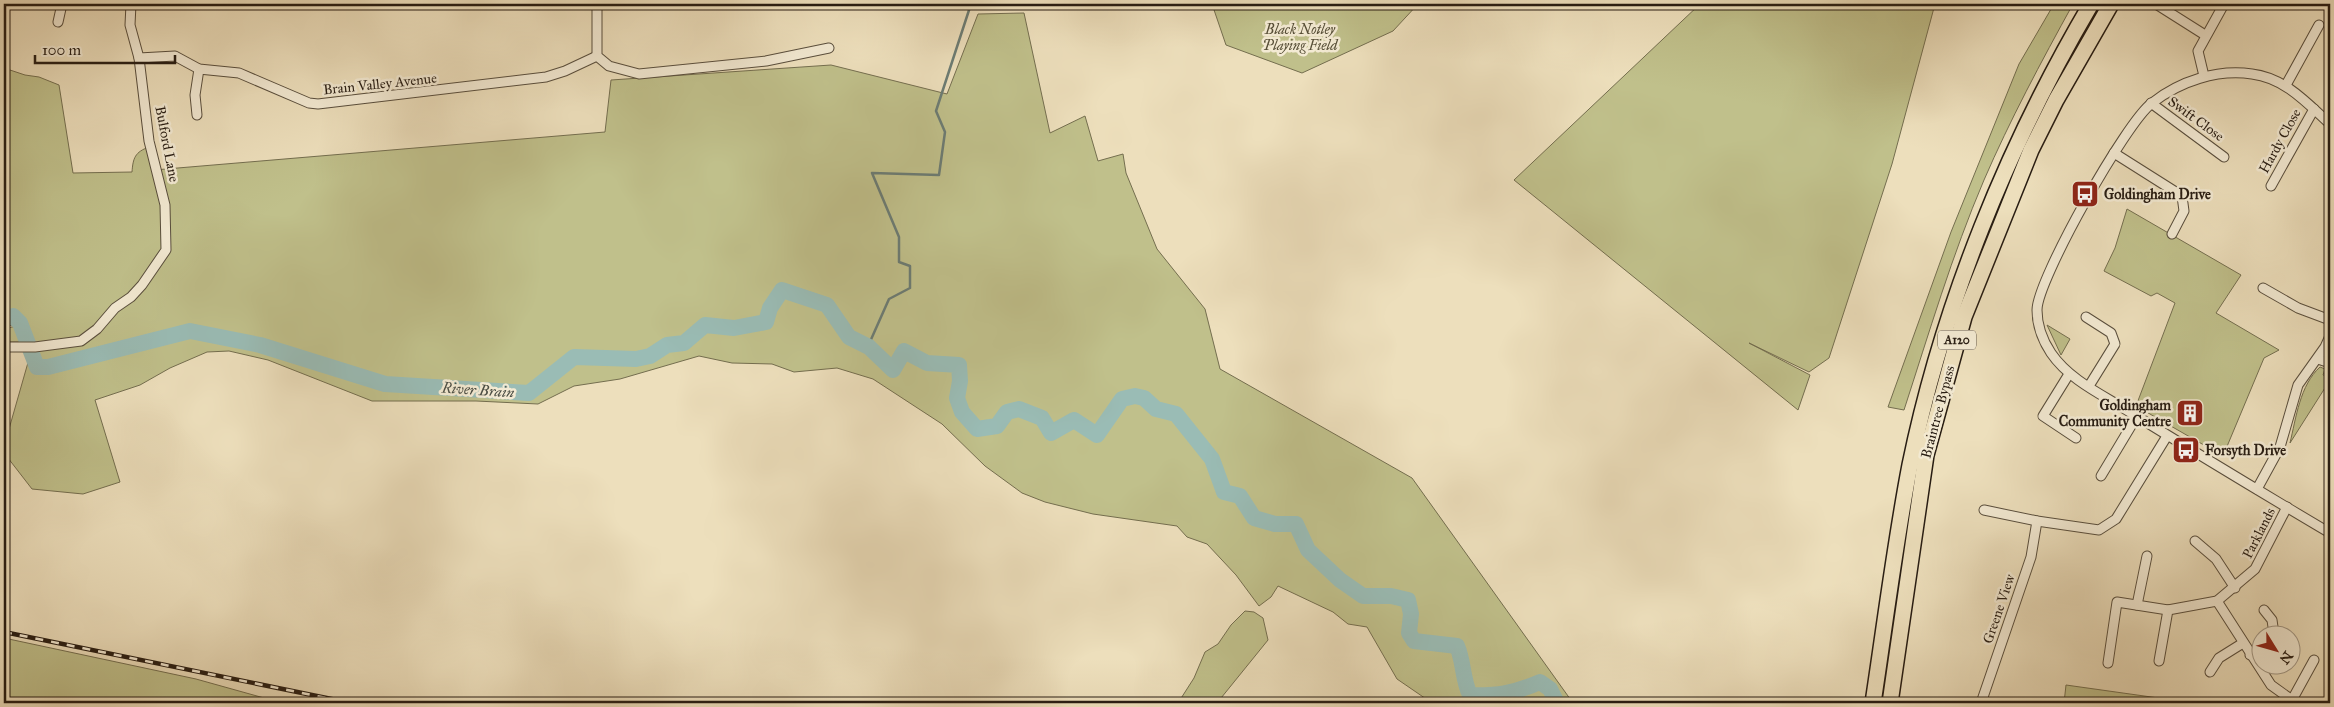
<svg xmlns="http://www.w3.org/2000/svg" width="2334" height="707" viewBox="0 0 2334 707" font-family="'IM FELL Great Primer',serif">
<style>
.green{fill:#c0c08b;stroke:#746e4f}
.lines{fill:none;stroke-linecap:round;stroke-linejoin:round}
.stream{stroke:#6c7c74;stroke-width:2.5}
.river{stroke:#9abcb5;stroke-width:16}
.minor-casing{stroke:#594e3d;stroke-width:11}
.trunk-casing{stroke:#281d13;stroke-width:18}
.minor{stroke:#f3ead3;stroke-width:9}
.trunk{stroke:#eddfbc;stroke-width:15}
.rail-casing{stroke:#281d13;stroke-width:4.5}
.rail{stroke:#f3ead3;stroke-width:2.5;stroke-dasharray:8;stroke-linecap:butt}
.labels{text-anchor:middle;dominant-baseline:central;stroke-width:5;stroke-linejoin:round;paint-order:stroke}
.shield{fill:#f3ead3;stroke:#655a4d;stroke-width:1}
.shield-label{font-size:12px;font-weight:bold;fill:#281d13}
.park-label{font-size:14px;font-style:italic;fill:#564e37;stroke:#f3ead3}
.street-label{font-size:14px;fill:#281d13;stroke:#f3ead3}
.poi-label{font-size:14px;font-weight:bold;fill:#281d13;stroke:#f3ead3;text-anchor:start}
.water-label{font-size:15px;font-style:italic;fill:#4a4d44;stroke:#f3ead3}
</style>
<rect width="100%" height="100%" fill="#eddfbc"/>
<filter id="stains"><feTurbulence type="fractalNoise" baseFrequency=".004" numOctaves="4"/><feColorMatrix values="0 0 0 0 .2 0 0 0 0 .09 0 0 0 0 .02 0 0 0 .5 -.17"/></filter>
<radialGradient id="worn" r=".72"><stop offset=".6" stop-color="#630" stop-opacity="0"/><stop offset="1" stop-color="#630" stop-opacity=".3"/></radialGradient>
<g class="green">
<path d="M1212,4H1418L1393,31L1302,73L1226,45Z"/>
<path d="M1700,4H1935L1892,164L1829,358L1809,372L1749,343L1810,375L1798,410L1514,180Z"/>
<path d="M2054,4H2073C2041,62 2010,120 1984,180C1952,255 1929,333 1904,410L1888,407L1951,232L2019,64Z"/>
<path d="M1024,13L1050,133L1085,116L1098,161L1123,154L1126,173L1157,249L1205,309L1220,369L1412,478L1573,703H1432L1397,679L1367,627L1348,624L1333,612L1278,586L1271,597L1259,606L1236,575L1207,544L1187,537L1177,526L1093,514L1045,502L1022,493L985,466L942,424L873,379L837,368L794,372L772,364L732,363L699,356L620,379L574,386L538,404L476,401H372L268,360L229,351L207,352L170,368L140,385L95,400L120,482L83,494L32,489L8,458L7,436L29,359L22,342H4V329L16,326L4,325V68L25,75L39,77L59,85L73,173L132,172C133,158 135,152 149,147L154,170L605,132L611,80L831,65L947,94L978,14Z"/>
<path d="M2127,209L2241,275L2216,313L2279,350L2264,358L2223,456L2136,406L2175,303L2157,293L2151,296L2104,271L2115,248Z"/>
<path d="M2047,325L2070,339L2061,355Z"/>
<path d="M2320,367L2325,369L2323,375L2330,378V380L2290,443C2296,418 2300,385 2320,367Z"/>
<path d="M1245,611L1254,612L1263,618L1268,640L1217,703H1178L1194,678L1205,652L1218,644L1231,625Z"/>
<path d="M4,638L196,679L282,703H4Z"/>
<path d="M2066,685L2194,703H2064Z"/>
</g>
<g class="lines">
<path class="stream" d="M869,344L889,299L910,288V266L899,262V237L872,173L939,175L945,132L936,111L971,4"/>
<path class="river" d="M4,319L13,316L20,323L37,367H48L190,331L260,345L385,384L529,393L574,357L636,359L650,356L667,345L684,343L705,325L734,328L766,322L770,308L782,290L827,305L849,337L869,347L893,370L904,351L927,363L959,365L960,381L957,398L962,412L977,429L997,426L1007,412L1019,409L1042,418L1051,433L1074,420L1097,435L1122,399L1135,396L1144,398L1156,409L1176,414L1212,459L1224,492L1240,496L1254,518L1275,524H1296L1308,550L1340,580L1363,596H1391L1408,600L1411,614L1409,633L1414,641L1457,646C1464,662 1462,678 1470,695C1496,696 1515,693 1540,682L1550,689L1557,703"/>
<g class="minor-casing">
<g id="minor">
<path d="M597,4V56L609,66L639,74L766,61L829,48"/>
<path d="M2156,4L2205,35"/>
<path d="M2326,4L2330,6"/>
<path d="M58,22L62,4"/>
<path d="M139,58L175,56L199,69L239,73L309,103L318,104L546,77L565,71L597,56"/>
<path d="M2204,76L2198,51L2224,4"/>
<path d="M2286,85L2319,25"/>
<path d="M2151,103L2224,157"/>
<path d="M197,115L195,95L199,69"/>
<path d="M2330,124C2307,103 2285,78 2252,74C2217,69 2180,81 2152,103C2126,122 2037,280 2037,310C2037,325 2043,341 2051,353C2070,381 2105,396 2133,414C2198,454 2264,494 2330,533"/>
<path d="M2114,153L2182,196L2184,211L2172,234"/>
<path d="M2271,186L2314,109"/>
<path d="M2263,288L2298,308L2330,320"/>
<path d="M2086,317L2111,333L2115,344L2089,386"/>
<path d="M4,347H35L81,341L97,329L115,308L131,297L142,285L166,250L165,205L149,141L139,58L130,25L131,4"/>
<path d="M2318,359L2330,363"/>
<path d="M2069,374L2043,416L2076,438"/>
<path d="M2101,476L2137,416"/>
<path d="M2257,489L2280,447L2298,385L2325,347L2330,336"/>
<path d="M1984,510L2037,521L2099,530L2116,519L2167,436"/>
<path d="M2195,541L2216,559L2235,588"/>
<path d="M2217,601L2271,685L2292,700L2314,660"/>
<path d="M2137,605L2147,556"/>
<path d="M2264,610L2272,620L2274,634"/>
<path d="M2250,655L2262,648"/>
<path d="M2159,661L2168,610"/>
<path d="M2108,663L2117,602L2168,610L2217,601L2255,569L2287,507"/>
<path d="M2210,672L2219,658L2243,643"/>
<path d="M1981,703L2031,557L2037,521"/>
</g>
</g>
<g class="trunk-casing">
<g id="trunk">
<path d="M1873,703C1885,624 1895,543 1910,465C1943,304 2008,145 2091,4"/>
<path d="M1890,703L1926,455L1964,317L2031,150L2056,100L2111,4"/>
</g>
</g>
<use href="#minor" class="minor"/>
<use href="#trunk" class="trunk"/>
<g class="rail-casing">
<path id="rail" d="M4,632L351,703"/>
</g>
<use href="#rail" class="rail"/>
</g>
<defs>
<g id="bus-square" transform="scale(1.4375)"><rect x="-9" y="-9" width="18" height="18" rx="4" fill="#8f2418" stroke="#f3ead3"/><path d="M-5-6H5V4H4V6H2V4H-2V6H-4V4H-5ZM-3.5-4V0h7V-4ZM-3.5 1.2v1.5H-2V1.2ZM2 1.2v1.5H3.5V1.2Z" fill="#fff"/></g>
<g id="building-square" transform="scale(1.4375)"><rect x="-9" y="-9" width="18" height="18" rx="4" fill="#8f2418" stroke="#f3ead3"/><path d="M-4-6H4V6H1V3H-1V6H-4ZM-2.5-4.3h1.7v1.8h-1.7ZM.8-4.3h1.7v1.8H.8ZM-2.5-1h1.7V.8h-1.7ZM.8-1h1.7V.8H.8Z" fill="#fff"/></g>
</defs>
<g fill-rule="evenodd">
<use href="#bus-square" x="2085" y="194"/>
<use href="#building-square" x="2190" y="413"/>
<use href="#bus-square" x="2186" y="450"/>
</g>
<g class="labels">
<rect class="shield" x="1938" y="330.5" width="38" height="19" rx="4"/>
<g class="shield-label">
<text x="1957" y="340">A120</text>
</g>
<g class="park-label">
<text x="1300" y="29">Black Notley<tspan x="1300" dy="16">Playing Field</tspan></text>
</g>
<g class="street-label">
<text transform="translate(380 84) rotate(-6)">Brain Valley Avenue</text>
<text transform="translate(2196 119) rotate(36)">Swift Close</text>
<text transform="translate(2280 141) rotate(-61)">Hardy Close</text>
<text transform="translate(167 144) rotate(79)">Bulford Lane</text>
<text transform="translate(1938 412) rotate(-75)">Braintree Bypass</text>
<text transform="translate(2259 533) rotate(-63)">Parklands</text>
<text transform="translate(1999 609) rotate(-71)">Greene View</text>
</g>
<g class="poi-label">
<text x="2104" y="194">Goldingham Drive</text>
<text x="2171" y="405" text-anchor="end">Goldingham<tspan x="2171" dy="16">Community Centre</tspan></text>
<text x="2205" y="450">Forsyth Drive</text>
</g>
<g class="water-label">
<text transform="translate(478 390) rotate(4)">River Brain</text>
</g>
</g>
<rect width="2334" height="707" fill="none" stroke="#eddfbc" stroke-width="20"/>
<rect x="5" y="5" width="2324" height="697" fill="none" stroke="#281d13" stroke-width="2.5"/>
<rect x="10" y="10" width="2314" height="687" fill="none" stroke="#281d13"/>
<g transform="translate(2276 650) rotate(127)"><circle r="24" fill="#f3ead3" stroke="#a29886"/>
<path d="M0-4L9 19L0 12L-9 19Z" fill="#8f2418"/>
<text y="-8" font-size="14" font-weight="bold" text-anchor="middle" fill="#281d13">N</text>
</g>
<path d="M35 55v8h140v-8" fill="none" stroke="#281d13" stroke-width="2.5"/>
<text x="42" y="55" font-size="15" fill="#281d13" stroke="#f3ead3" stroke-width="4" paint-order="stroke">100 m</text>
<rect width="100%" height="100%" filter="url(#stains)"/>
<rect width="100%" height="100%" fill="url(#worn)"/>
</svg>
